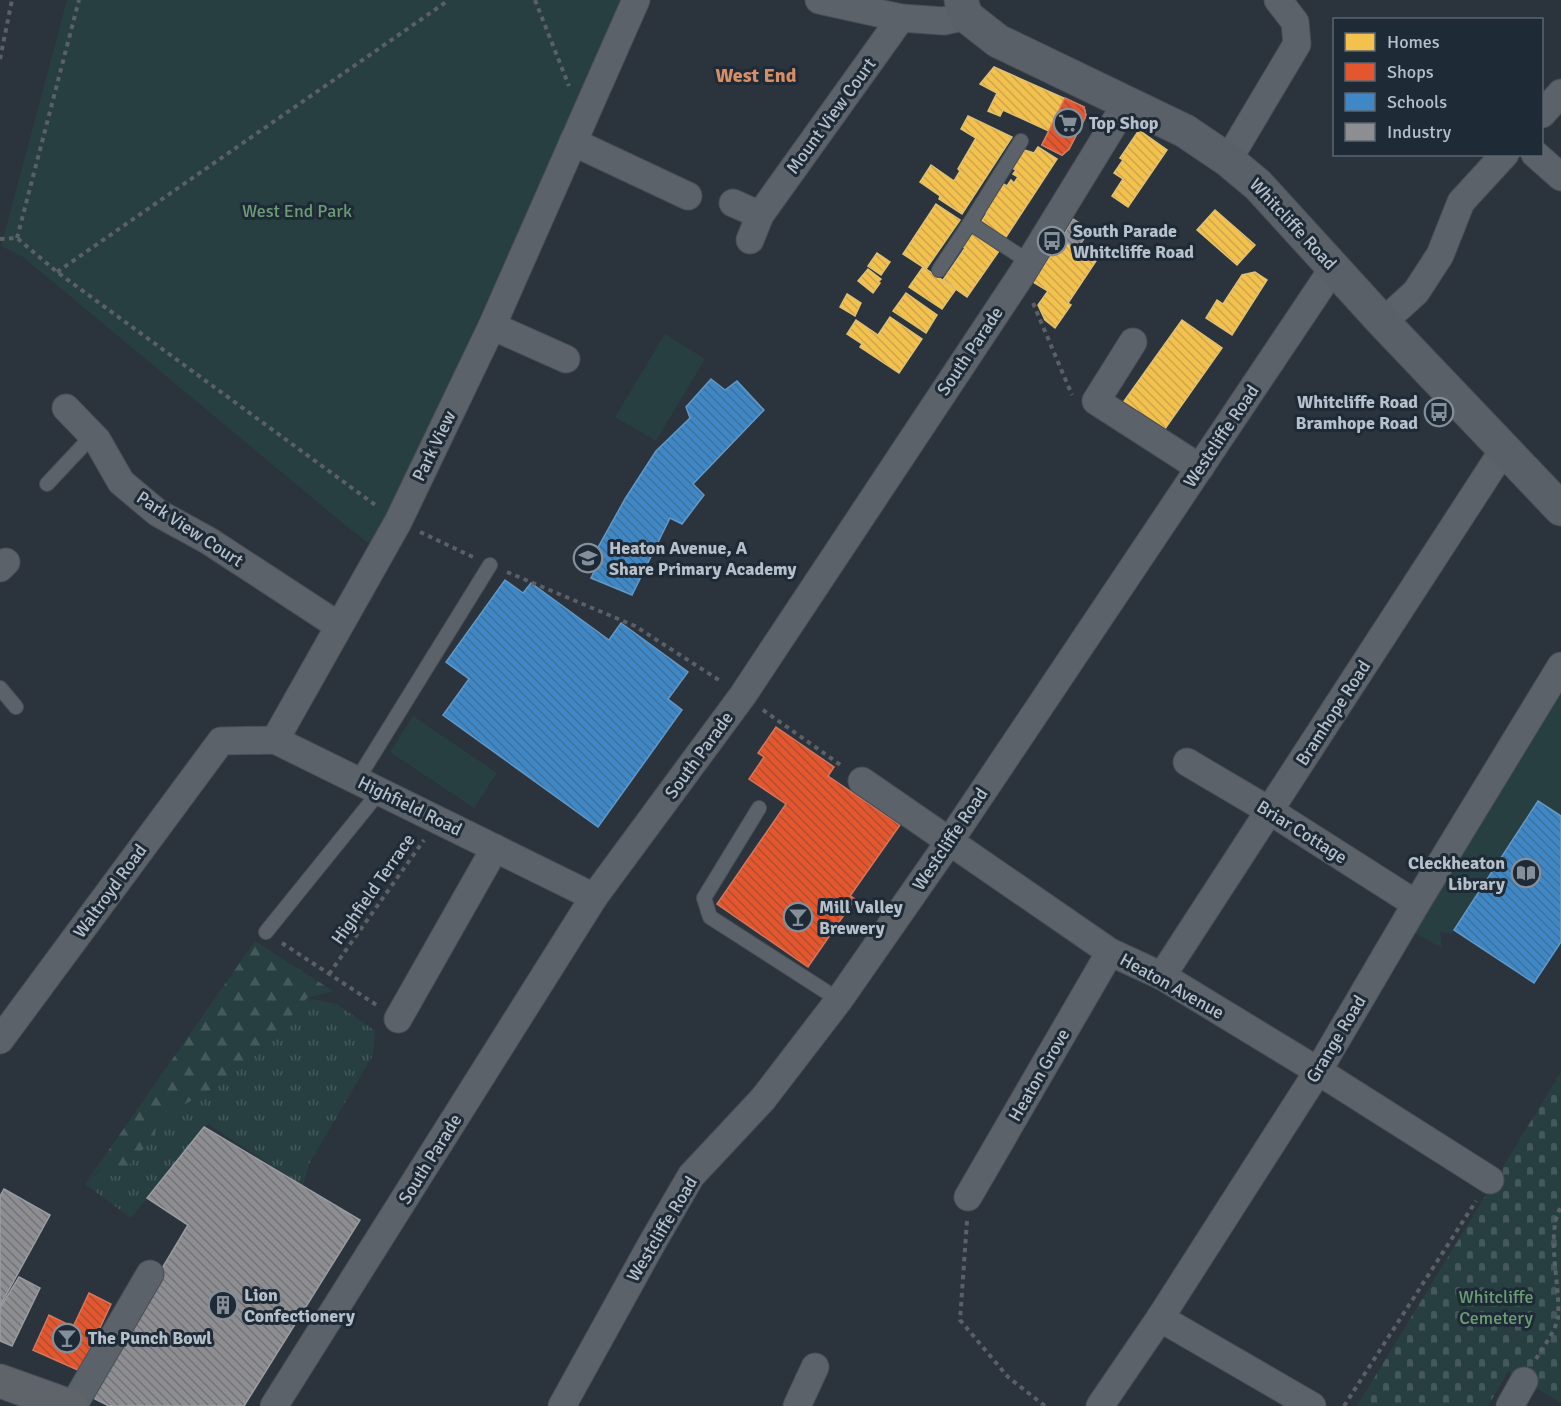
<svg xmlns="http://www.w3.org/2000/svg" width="1561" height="1406" viewBox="0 0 1561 1406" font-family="Signika,sans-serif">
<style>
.grass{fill:url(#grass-tufts)}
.forest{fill:url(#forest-firs)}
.cemetery{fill:url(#cemetery-stones)}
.green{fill:#283f41}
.homes{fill:url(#homes-back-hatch);stroke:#e0c174;stroke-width:1.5}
.shops{fill:url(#shops-back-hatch);stroke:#d6765d;stroke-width:1.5}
.schools{fill:url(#schools-back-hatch);stroke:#6399c7;stroke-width:1.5}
.industry{fill:url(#industry-back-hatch);stroke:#999ca3;stroke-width:1.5}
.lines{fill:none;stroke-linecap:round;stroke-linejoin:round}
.lane-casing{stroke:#494f56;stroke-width:16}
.street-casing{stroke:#494f56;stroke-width:29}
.secondary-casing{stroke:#494f56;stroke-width:35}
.primary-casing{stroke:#495057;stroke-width:35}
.path{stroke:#5a6065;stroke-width:4;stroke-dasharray:4.5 4.5;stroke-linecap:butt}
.lane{stroke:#5c6269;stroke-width:14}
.street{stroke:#5c6269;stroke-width:27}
.secondary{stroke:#5a6067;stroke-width:33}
.primary{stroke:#5f646a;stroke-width:33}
.labels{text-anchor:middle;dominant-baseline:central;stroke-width:6;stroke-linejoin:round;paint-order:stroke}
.street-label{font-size:18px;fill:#b6c0cb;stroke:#1e2a36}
.poi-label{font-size:18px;font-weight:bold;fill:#b6c0cb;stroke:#1e2a36;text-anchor:start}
.park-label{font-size:18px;fill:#6d9d74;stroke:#1e2a36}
.neighbourhood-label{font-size:20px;font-weight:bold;fill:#d88e65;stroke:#1e2a36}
</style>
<defs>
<pattern id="grass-tufts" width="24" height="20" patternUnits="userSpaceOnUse" patternTransform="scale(1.5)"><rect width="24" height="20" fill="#283f41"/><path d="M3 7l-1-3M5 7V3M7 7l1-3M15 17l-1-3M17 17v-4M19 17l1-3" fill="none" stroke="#45595b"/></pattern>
<pattern id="forest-firs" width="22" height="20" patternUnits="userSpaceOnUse" patternTransform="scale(1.5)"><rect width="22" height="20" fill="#283f41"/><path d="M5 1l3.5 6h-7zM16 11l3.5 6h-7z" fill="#45595b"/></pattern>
<pattern id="cemetery-stones" width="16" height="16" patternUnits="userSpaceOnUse" patternTransform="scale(1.5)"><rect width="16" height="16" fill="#283f41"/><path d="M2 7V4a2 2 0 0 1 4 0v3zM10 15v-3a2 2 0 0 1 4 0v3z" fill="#45595b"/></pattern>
<pattern id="homes-back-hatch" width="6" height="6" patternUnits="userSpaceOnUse" patternTransform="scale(1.5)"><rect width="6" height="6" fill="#f2c14e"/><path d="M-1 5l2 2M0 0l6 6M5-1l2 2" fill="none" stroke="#cda64b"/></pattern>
<pattern id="shops-back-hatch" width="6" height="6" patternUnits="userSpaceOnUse" patternTransform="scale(1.5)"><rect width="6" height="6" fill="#e4572e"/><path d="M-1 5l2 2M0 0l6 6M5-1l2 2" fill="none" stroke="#b04e32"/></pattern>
<pattern id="schools-back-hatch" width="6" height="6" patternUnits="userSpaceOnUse" patternTransform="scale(1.5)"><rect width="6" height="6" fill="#3f88c5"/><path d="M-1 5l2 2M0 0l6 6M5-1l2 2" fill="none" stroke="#3d719c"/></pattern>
<pattern id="industry-back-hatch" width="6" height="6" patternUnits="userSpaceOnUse" patternTransform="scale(1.5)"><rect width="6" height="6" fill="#8d8d92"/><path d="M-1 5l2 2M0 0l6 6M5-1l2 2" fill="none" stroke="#737478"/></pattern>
</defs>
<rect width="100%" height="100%" fill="#2b333c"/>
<path class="grass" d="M307,998L337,1004L375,1031L373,1055L309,1164L303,1186L208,1124L131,1218L85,1184L156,1120L227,1081L247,1057L265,1047Z"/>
<path class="forest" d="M255,941L333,991L307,998L265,1047L247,1057L227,1081L156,1120L155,1136L118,1177L99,1169L85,1184Z"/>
<path class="cemetery" d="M1561,1072V1403L1508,1371L1488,1406H1357Z"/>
<g class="green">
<path d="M67,0H620L621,5L375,548L351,530L23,257L1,246Z"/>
<path d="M665,334L705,359L656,441L615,417Z"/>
<path d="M1561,681V816L1538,801L1452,934L1440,932L1442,948L1407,929Z"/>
<path d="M413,716L497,773L474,808L390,752Z"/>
</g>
<g class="homes">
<path d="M994,67L1084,107L1086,116L1069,149L1062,155L1042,145L1049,131L1003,110L1000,116L988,111L997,93L980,84Z"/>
<path d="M968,116L1012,137L962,214L939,199L940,196L920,182L931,165L954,181L960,171L958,169L976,138L961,129Z"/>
<path d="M1139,130L1167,150L1128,207L1112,196L1123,179L1114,173L1123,160L1120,158Z"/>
<path d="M1038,147L1057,159L1004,240L985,229L987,224L982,221L987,213L984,212L1002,183L1007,186L1011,180L1014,183L1018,177L1013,174L1016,170L1012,168L1024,150L1034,153Z"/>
<path d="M936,204L960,220L926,269L903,254Z"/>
<path d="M1215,210L1255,245L1237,265L1197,230Z"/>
<path d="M973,229L1001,248L967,297L943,280L965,248L961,246Z"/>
<path d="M1061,239L1096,261L1068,303L1071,305L1055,328L1045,320L1038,305L1048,291L1033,282Z"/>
<path d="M877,253L890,262L881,275L868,266Z"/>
<path d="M923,267L956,289L942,309L909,287Z"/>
<path d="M868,269L881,279L878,282L880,283L873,293L858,281Z"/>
<path d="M1255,272L1267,280L1232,335L1206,318L1217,300L1223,304L1242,275Z"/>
<path d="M906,293L937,315L926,333L893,311Z"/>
<path d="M847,294L861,303L855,316L840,307Z"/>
<path d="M890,317L922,339L899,373L860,347L862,344L847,334L856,320L878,335Z"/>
<path d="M1182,320L1222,348L1162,433L1122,404Z"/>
</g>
<g class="shops">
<path d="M1065,98L1084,107L1086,116L1069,149L1062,155L1042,145Z"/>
<path d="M776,727L834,767L828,776L900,825L850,896L855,899L808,967L717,904L786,804L749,779L764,757L758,753Z"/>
<path d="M89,1293L111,1304L80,1371L33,1350L49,1315L73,1327Z"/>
</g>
<g class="schools">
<path d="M711,379L725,390L737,381L764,410L693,484L704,495L682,524L670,518L632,595L591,578L598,563L591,560L625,499L656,451L690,418L686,407Z"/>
<path d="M505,580L523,593L531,583L609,640L621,623L688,672L668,699L682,710L598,827L443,715L469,679L446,662Z"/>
<path d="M1538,801L1561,816V942L1534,983L1454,930Z"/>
</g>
<g class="industry">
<path d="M1073,219L1090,230L1077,249L1061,239Z"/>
<path d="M204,1127L360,1220L244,1406H109L95,1399L92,1385L188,1225L147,1198Z"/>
<path d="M4,1189L50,1215L0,1306V1196Z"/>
<path d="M19,1277L40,1288L12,1346L0,1341V1308Z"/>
</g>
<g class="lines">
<g class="lane-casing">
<g id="lane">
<path d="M1021,141L970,223L1029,262"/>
<path d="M939,270L970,223"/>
<path d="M47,484L92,436"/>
<path d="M0,688L16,707"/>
<path d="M357,780L490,565"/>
<path d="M759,808L704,898L710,917L839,1000"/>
<path d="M266,932L380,791"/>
</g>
</g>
<g class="street-casing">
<g id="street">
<path d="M819,0L901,18L944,21L966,16"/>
<path d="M1542,114L1561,93"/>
<path d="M573,142L688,196"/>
<path d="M1535,154L1561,177"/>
<path d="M1228,160L1297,44L1295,22L1278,0"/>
<path d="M733,203L760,215"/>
<path d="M750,240L760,215L901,18"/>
<path d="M1383,322L1416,292L1440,255L1461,202L1505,154"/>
<path d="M492,326L566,359"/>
<path d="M1133,342L1096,401L1200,468"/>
<path d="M66,408L97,440L121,482L158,513L209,541L339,626"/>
<path d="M0,568L6,562"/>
<path d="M275,740L398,522L492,326L636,0"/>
<path d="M1187,762L1270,811L1416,904"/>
<path d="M862,781L1110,952L1162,976L1318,1071L1490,1180"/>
<path d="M1162,976L1504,449"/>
<path d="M398,1019L495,848"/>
<path d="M0,1040L221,741L275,740L594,897"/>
<path d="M968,1197L1110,952"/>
<path d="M1160,1318L1312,1406"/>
<path d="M73,1406L150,1274"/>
<path d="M274,1406L594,897L743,695L1022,274L1126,104"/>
<path d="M562,1406L651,1245L691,1176L763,1099L839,1000L949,842L1334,267"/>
<path d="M797,1406L815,1367"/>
<path d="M1100,1406L1160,1318L1318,1071L1416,904L1561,666"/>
<path d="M1510,1406L1524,1381"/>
</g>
</g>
<g class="secondary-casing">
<path id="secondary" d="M961,0L966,16L998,41L1185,131L1228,160L1258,185L1383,322L1561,509"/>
</g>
<g class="primary-casing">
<path id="primary" d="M0,1381L70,1406"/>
</g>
<g class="path">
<path d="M535,0L569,86"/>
<path d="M0,59L12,0"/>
<path d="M17,238L79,0"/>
<path d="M0,239L17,238L57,272L378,507"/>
<path d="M57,272L449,0"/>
<path d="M1033,303L1072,395"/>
<path d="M420,532L473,557"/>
<path d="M507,572L635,626L722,682"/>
<path d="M763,710L842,766"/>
<path d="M282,943L378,1006"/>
<path d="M329,974L424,840"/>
<path d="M967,1221L960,1320L1008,1377L1045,1406"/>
<path d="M1536,1359C1543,1347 1555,1332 1558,1318C1561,1287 1545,1233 1561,1207"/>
<path d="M1344,1406L1476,1201"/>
</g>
<use href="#lane" class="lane"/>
<use href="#street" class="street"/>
<use href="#secondary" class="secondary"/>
<use href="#primary" class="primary"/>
</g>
<defs>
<g id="supermarket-ring" transform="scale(1.5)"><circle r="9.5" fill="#1e2a36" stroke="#858f99" stroke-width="1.5"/><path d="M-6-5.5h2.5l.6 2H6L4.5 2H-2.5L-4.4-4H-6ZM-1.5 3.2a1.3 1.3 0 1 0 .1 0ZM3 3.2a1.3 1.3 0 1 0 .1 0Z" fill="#858f99"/></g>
<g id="bus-ring" transform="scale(1.5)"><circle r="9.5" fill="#1e2a36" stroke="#858f99" stroke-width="1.5"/><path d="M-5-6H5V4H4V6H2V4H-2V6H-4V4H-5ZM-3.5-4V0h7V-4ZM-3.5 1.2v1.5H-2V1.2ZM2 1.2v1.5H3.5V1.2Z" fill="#858f99"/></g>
<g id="school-ring" transform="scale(1.5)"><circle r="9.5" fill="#1e2a36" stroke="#858f99" stroke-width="1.5"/><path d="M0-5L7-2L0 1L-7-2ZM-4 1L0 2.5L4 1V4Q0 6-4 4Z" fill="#858f99"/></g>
<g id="library-ring" transform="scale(1.5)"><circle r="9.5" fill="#1e2a36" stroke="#858f99" stroke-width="1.5"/><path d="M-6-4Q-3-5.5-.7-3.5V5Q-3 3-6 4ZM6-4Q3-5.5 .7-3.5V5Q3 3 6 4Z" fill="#858f99"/></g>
<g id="bar-ring" transform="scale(1.5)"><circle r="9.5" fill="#1e2a36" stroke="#858f99" stroke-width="1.5"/><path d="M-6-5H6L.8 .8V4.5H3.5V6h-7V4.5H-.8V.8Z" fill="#858f99"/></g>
<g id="building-ring" transform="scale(1.5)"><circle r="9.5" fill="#1e2a36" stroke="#858f99" stroke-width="1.5"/><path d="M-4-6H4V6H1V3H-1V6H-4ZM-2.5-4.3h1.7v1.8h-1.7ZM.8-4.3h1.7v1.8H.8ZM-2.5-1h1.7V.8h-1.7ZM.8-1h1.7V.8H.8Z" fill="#858f99"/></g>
</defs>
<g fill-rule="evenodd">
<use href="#supermarket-ring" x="1068" y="123"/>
<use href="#bus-ring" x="1052" y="241"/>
<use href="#bus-ring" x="1439" y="412"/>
<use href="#school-ring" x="588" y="558"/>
<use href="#library-ring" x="1526" y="873"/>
<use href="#bar-ring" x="798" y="917"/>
<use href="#building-ring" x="223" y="1305"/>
<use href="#bar-ring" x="67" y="1338"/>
</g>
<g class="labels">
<g class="street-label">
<text transform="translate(831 116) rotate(-54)">Mount View Court</text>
<text transform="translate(1293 224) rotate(47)">Whitcliffe Road</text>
<text transform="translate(970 351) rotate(-56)">South Parade</text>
<text transform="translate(1221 436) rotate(-56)">Westcliffe Road</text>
<text transform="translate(434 446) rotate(-64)">Park View</text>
<text transform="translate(190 529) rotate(33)">Park View Court</text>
<text transform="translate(1333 713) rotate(-57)">Bramhope Road</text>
<text transform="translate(699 755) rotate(-54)">South Parade</text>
<text transform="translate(410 806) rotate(26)">Highfield Road</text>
<text transform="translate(1302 832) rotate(32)">Briar Cottage</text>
<text transform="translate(950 839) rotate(-56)">Westcliffe Road</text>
<text transform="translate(373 889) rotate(-55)">Highfield Terrace</text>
<text transform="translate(110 891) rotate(-54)">Waltroyd Road</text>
<text transform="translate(1172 986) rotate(29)">Heaton Avenue</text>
<text transform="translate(1336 1039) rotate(-59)">Grange Road</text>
<text transform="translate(1039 1075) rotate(-60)">Heaton Grove</text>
<text transform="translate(430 1159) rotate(-58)">South Parade</text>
<text transform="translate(662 1229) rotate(-59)">Westcliffe Road</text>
</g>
<g class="poi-label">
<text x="1089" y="123">Top Shop</text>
<text x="1073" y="231">South Parade<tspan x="1073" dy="21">Whitcliffe Road</tspan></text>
<text x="1418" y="402" text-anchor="end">Whitcliffe Road<tspan x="1418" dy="21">Bramhope Road</tspan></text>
<text x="609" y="548">Heaton Avenue, A<tspan x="609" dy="21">Share Primary Academy</tspan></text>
<text x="1505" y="863" text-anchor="end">Cleckheaton<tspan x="1505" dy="21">Library</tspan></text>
<text x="819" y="907">Mill Valley<tspan x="819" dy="21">Brewery</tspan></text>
<text x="244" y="1295">Lion<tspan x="244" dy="21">Confectionery</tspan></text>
<text x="88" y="1338">The Punch Bowl</text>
</g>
<g class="park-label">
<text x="297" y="211">West End Park</text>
<text x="1496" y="1297">Whitcliffe<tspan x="1496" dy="21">Cemetery</tspan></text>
</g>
<g class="neighbourhood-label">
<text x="756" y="75">West End</text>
</g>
</g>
<rect x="1333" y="18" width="210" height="138" fill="#1e2a36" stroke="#5b6672" stroke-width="1.5"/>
<rect x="1345" y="33" width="30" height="18" fill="#f2c14e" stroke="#5b6672" stroke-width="1.5"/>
<text x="1387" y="48" font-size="18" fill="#b6c0cb">Homes</text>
<rect x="1345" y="63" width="30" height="18" fill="#e4572e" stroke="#5b6672" stroke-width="1.5"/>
<text x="1387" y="78" font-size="18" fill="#b6c0cb">Shops</text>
<rect x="1345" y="93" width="30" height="18" fill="#3f88c5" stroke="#5b6672" stroke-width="1.5"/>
<text x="1387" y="108" font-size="18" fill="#b6c0cb">Schools</text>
<rect x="1345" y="123" width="30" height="18" fill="#8d8d92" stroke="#5b6672" stroke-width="1.5"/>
<text x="1387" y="138" font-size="18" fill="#b6c0cb">Industry</text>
</svg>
